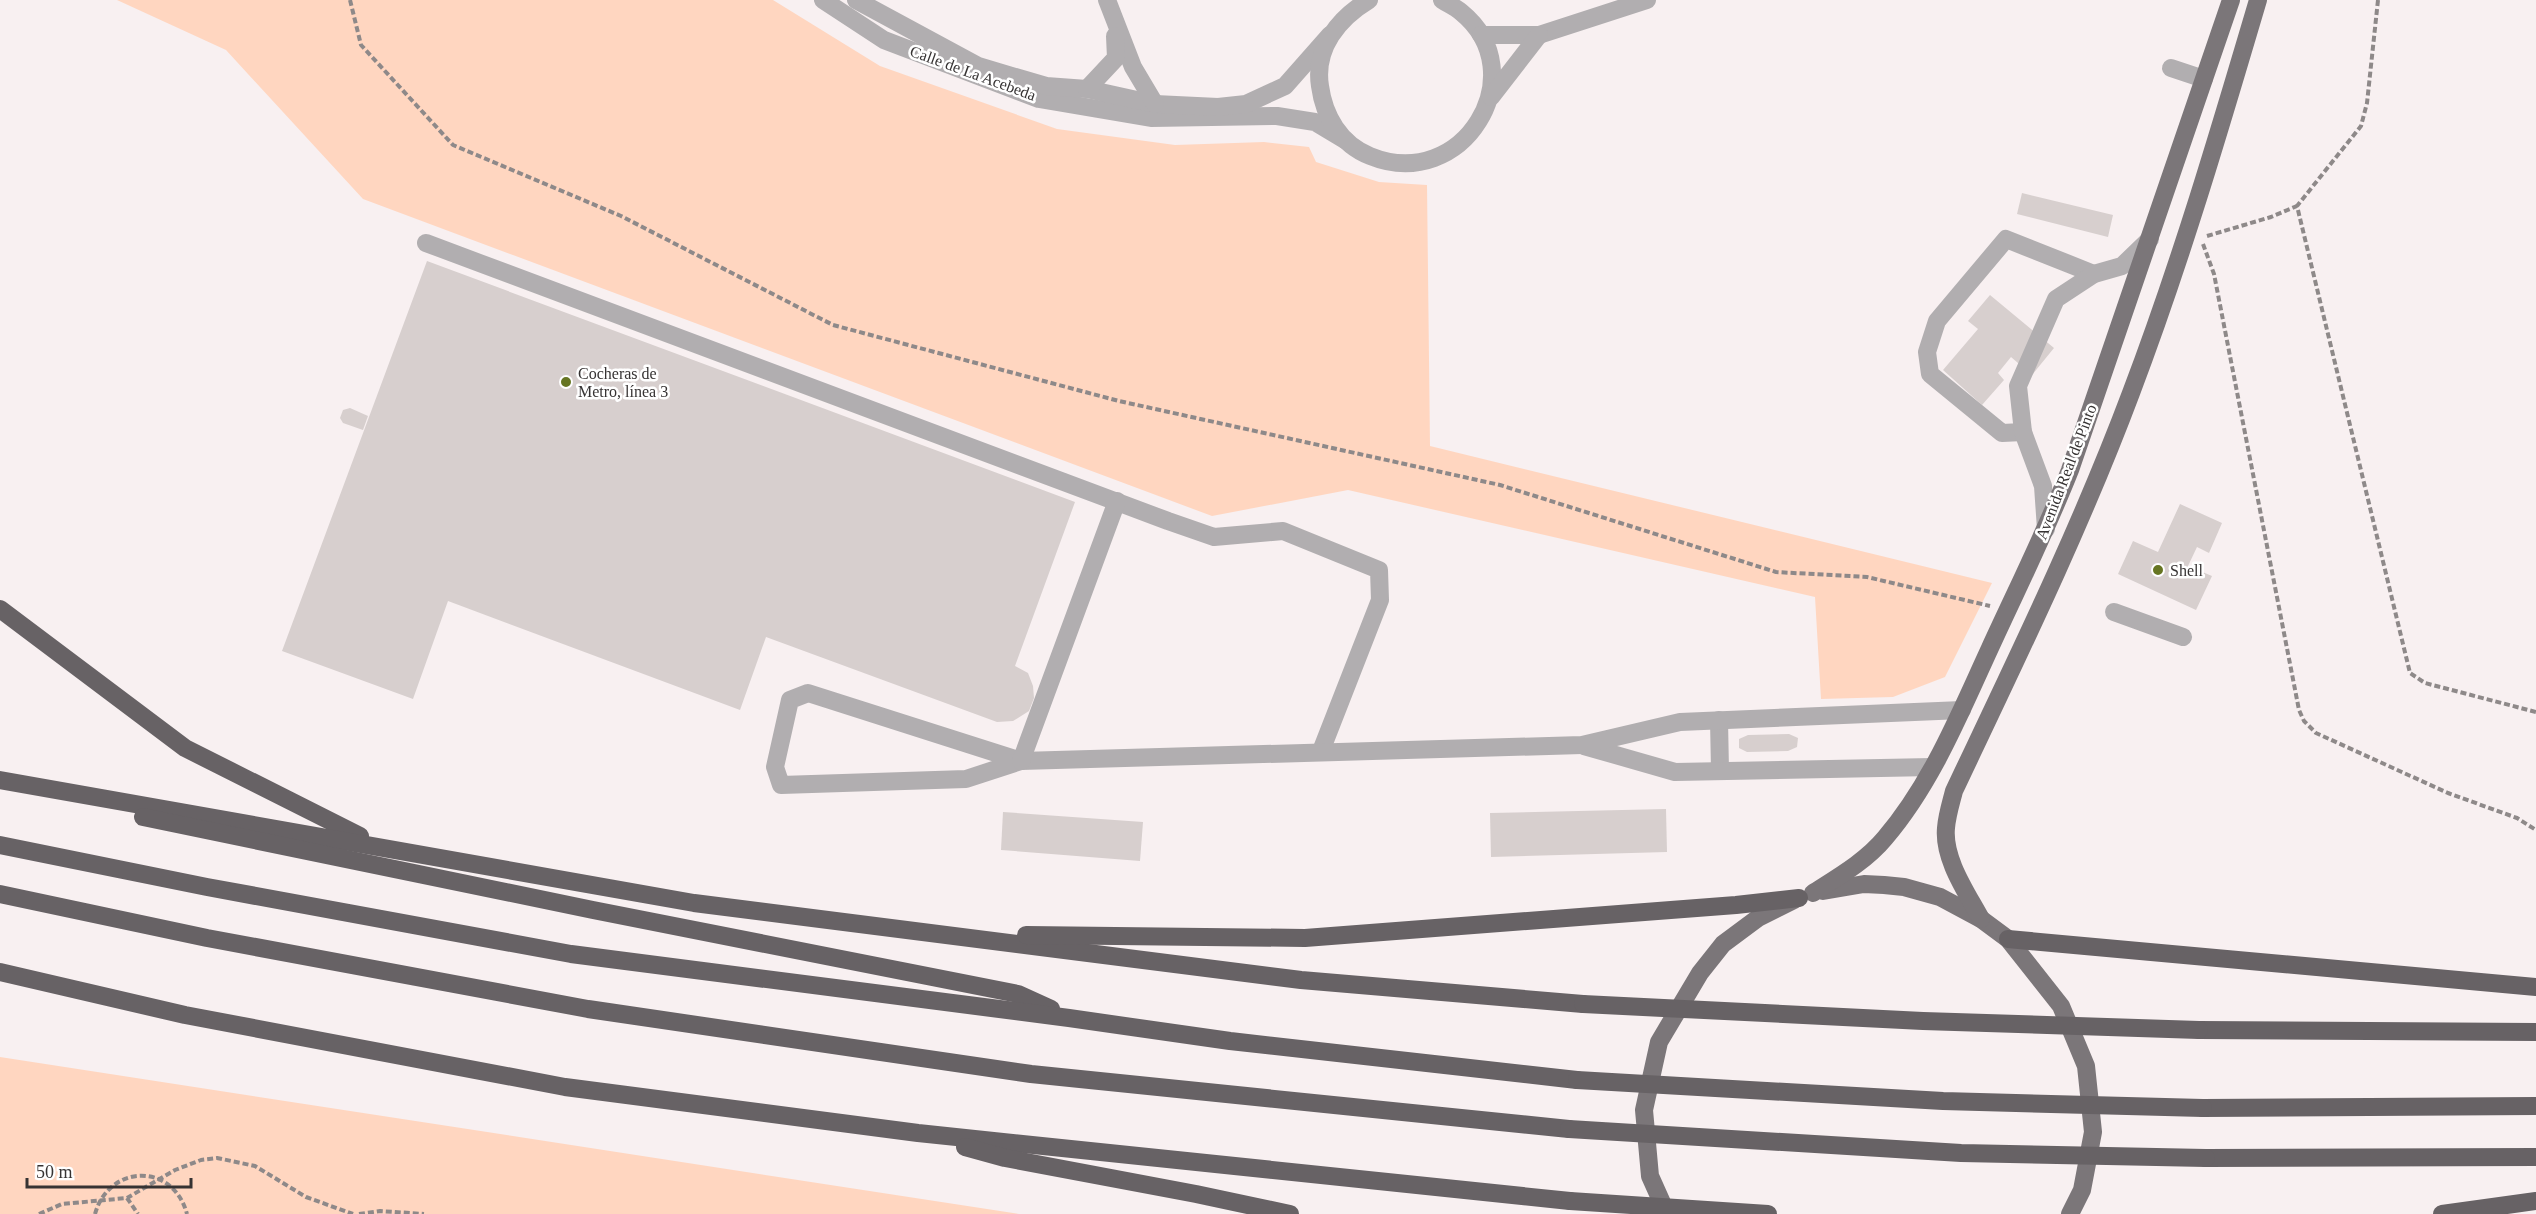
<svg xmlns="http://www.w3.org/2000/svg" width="2536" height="1214" viewBox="0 0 2536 1214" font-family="Georgia,serif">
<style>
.green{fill:#ffd6c0}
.building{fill:#d7cfce}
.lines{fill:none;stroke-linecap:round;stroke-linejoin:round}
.path{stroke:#8e8989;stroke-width:4;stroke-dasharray:6 3;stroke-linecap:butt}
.minor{stroke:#b1aeb0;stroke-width:18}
.major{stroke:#7b7679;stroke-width:18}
.highway{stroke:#676265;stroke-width:18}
.highway-bridge{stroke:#676265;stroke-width:18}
.poi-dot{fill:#667522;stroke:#fff;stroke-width:2}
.labels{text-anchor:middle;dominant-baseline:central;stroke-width:5;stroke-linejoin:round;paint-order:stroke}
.street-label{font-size:16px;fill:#363333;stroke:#fff}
.poi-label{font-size:16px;fill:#363333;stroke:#fff;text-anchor:start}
</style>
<rect width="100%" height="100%" fill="#f8f0f1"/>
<g class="green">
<path d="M117,0H773L880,66L1057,129L1175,145L1264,142L1309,147L1316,162L1379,182L1427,185L1430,446L1992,583L1945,677L1893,697L1821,699L1815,597L1348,490L1212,516L363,199L226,50Z"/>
<path d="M0,1057L1019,1214H0Z"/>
</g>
<g class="building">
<path d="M2022,193L2113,215L2108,237L2017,214Z"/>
<path d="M427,261L1075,502L1015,666L1028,673L1033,686L1034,698L1029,711L1013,721L997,722L766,637L740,710L448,601L413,699L282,651Z"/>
<path d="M1990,295L2054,348L2032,375L2011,357L1998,373L2004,380L1982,405L1943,370L1978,329L1968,321Z"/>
<path d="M350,408L368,416L363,430L343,423L340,418L343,410Z"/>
<path d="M2180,504L2222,523L2209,553L2197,547L2188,566L2212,576L2196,610L2118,574L2133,541L2158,552Z"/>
<path d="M1789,734L1798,738L1797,747L1788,751L1747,752L1739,748V739L1748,735Z"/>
<path d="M1666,809L1667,852L1491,857L1490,813Z"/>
<path d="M1003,812L1143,822L1140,861L1001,850Z"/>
</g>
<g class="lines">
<g class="path">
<path d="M350,0L361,45L453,145L621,216L833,325L1119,401L1500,485L1776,572L1867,577L1990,606"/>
<path d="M2378,0L2367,103L2361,126L2297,206L2410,673L2425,683L2536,712"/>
<path d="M2207,236L2271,217L2297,206"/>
<path d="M2203,244L2214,274L2299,710L2304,721L2316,733L2448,793L2517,818L2536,830"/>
<path d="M127,1198L138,1214"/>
<path d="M39,1214L62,1204L127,1198L175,1170L201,1160L217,1158L255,1166L306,1197L353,1214"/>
<path d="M95,1214C109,1164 173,1162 187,1214"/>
<path d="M359,1214L380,1211L424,1214"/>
</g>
<g class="minor">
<path d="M823,0L884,40L1039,99L1151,118L1277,116L1315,122L1345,140"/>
<path d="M856,0L978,66L1046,86L1087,89L1155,104L1218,107L1246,104L1285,86L1330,35"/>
<path d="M1107,0L1133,67L1155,104"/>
<path d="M1369,0C1339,18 1314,48 1320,86C1324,116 1340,144 1370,156C1463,194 1536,73 1461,12C1455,7 1448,4 1442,0"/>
<path d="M1481,35H1539L1647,0"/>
<path d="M2171,68L2204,79"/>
<path d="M1087,89L1116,58L1115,36"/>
<path d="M1491,97L1539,35"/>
<path d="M426,243L1168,521L1214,537L1283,531L1379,570L1380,600L1321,751"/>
<path d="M2023,432L2002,433L1930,374L1927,352L1937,321L2006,239L2094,274"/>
<path d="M2046,529L2043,486L2023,432L2018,386L2056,299L2094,274L2122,266L2150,239"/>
<path d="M2114,612L2183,637"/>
<path d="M1719,720L1720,770"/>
<path d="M1584,746L1675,772L1932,767"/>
<path d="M1021,761L808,693L790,700L775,767L781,785L966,779L1021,761L1582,745L1680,722L1962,710"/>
<path d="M1021,761L1117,501"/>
</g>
<g class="major">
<path d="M1823,891L1864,884L1884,885L1904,887L1940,897L1981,919L2008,939L2061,1006L2086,1066L2093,1132L2082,1190L2070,1214"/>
<path d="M1813,893C1838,877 1866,861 1885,838C1932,783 1960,713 1990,648C2017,589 2046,531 2070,470L2231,0"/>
<path d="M1981,919C1967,893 1943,859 1946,828C1947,815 1951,803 1954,791C2016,660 2080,529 2131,393C2180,264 2219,132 2258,0"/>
<path d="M1667,1214L1650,1176L1644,1110L1659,1042L1700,973L1723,944L1758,918L1794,900"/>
</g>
<g class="highway">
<path d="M0,609L185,748L360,836"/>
<path d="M0,780L694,903L1301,980L1583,1004"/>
<path d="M143,817L593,910L1018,994L1051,1009"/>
<path d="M0,845L207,887L571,954L1069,1018L1230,1041L1577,1080"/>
<path d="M0,894L207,938L588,1009L1031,1074L1569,1129"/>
<path d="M1026,935L1305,938L1736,905L1799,898"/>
<path d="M2008,939L2536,987"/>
<path d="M0,972L185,1015L565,1087L918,1133L1570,1201"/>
<path d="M2199,1030L2536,1032"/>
<path d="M2203,1108L2536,1106"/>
<path d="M965,1147L1005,1158L1196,1194L1290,1214"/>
<path d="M2206,1158L2536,1157"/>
<path d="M2442,1214L2536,1201"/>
</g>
<g class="highway-bridge">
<path d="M1583,1004L1923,1021L2199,1030"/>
<path d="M1577,1080L1943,1101L2203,1108"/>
<path d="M1569,1129L1961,1153L2206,1158"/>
<path d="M1570,1201L1768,1214"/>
</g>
</g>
<g class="poi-dot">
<circle cx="566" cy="382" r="6"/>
<circle cx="2158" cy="570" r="6"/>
</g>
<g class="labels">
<g class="street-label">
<text transform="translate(973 73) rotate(20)">Calle de La Acebeda</text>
<text transform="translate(2066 472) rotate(-69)">Avenida Real de Pinto</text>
</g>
<g class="poi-label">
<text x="578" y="373">Cocheras de<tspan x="578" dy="18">Metro, línea 3</tspan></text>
<text x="2170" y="570">Shell</text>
</g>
</g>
<path d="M27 1178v9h164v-9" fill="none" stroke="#363333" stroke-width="3"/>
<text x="36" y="1178" font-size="18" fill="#363333" stroke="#ffffff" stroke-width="4.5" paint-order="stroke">50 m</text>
</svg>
